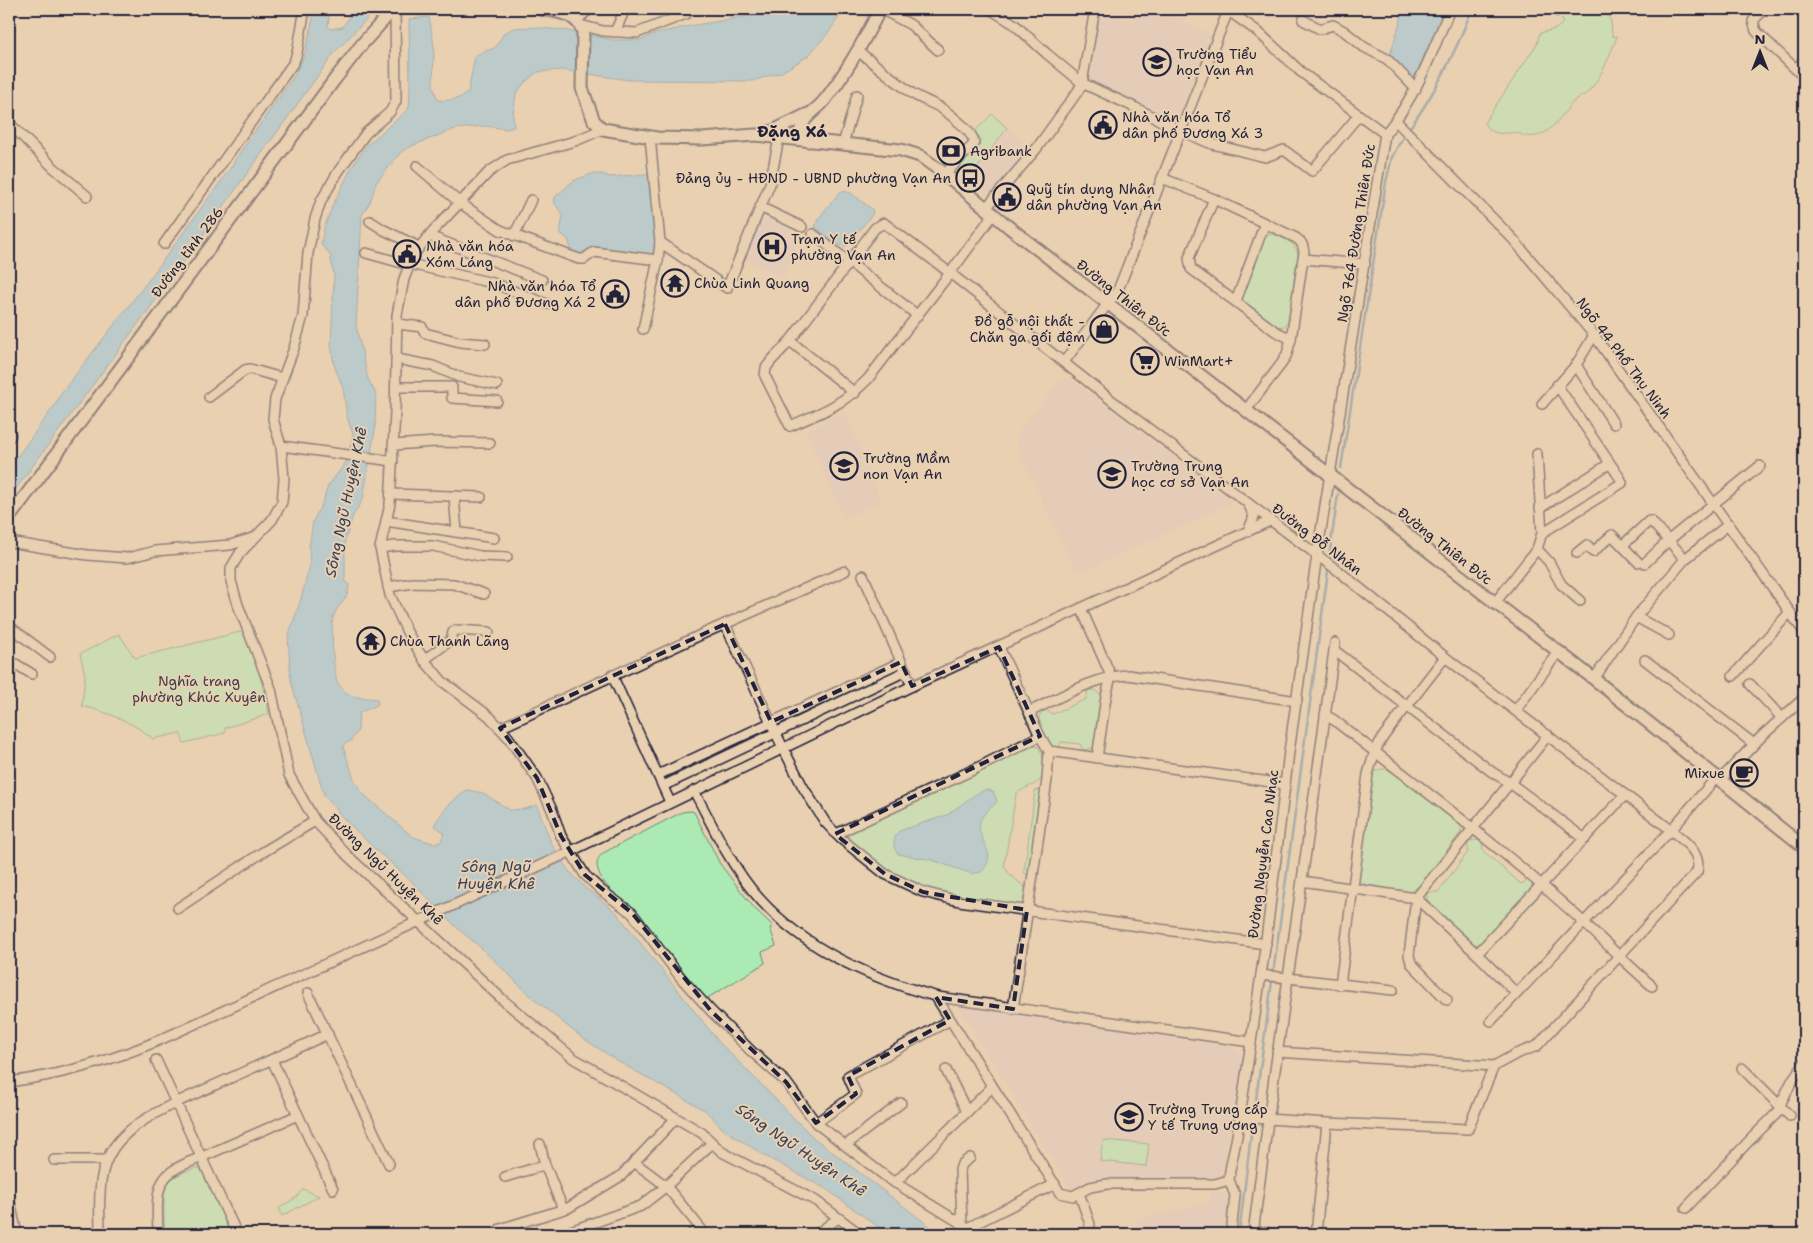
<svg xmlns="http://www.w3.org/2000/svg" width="1813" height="1243" viewBox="0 0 1813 1243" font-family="'Shantell Sans',sans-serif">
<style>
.built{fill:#ddc7c0}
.green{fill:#abebb3;stroke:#668677}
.water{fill:#85c4e6;stroke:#5d83a2}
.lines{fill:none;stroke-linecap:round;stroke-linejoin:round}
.stream{stroke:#5d83a2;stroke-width:2.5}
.minor-casing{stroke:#22223b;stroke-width:12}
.major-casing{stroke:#22223b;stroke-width:15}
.minor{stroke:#e9d0b1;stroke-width:9}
.major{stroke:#e9d0b1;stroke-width:11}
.marked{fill:none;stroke:#22223b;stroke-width:4;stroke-dasharray:10 6;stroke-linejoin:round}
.labels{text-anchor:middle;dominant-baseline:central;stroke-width:4;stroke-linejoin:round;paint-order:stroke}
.poi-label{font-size:14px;fill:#22223b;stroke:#e9d0b1;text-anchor:start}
.street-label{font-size:14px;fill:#22223b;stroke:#e9d0b1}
.park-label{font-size:14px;fill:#37404d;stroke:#e9d0b1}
.water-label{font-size:15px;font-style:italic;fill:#36425d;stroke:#e9d0b1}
.quarter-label{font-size:16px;font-weight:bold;fill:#22223b;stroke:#e9d0b1}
</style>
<rect width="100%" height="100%" fill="#e9d0b1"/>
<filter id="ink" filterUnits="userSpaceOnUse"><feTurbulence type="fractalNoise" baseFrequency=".02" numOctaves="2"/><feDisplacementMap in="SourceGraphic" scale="10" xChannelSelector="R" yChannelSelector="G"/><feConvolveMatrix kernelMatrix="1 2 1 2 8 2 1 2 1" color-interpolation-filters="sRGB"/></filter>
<g filter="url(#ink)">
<g class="built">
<path d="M1140,9H1159L1211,35L1176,127L1085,82L1095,33L1103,12L1133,23Z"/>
<path d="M1007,128L1030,151L992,198L969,179Z"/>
<path d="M761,215L803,236L783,278L742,258Z"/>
<path d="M1070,379L1230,500L1229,504L1083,571L1076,570L1017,447L1018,433L1061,381Z"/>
<path d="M844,412L881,501L844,518L806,431Z"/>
<path d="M957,1004L1231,1046L1243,1055L1221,1179L1218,1182L1116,1179L1101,1180L1074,1190H1071Z"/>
<path d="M1212,1192L1229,1196L1225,1234H1139L1136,1219L1207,1204Z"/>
</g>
<g class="green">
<path d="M1554,9H1607L1611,23L1612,36L1617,37C1609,56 1603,75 1589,91C1585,96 1578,97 1573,102C1560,116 1549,140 1526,136C1523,136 1521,134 1518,133C1503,131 1495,139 1484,123L1537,44L1540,33L1556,29L1562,24L1563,20L1550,14Z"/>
<path d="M992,114L1007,128L969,179L956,168L981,140L975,131Z"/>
<path d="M1268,234C1280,235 1295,241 1298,254L1288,322L1285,326L1276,327L1244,303L1242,299L1243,292L1264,239Z"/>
<path d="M244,631L258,667L269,714L225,728V733L184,743L180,733L153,739C133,722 107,712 82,706L85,675L80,654L119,634L135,658Z"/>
<path d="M1088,690H1095L1101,696L1093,748L1083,750L1080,744L1061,742L1058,748L1049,745L1039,721C1038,714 1041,713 1046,710L1053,714L1086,699Z"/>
<path d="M1032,746H1037C1044,752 1047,772 1040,780C1036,785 1023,788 1016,794L1004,866L1010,875L1025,887L1026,894L1021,905L961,897L921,886L903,879L875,863L848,839L849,832L867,823Z"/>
<path d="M1380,769H1387L1393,772L1461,824V832L1419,886L1411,892L1365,885L1359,880L1373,773Z"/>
<path d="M1040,790L1028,877L1024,872L1035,791Z"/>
<path d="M691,811L694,812L720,864L754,908L773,926L770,928L776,946L762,952L765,963L706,999C682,971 659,938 635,912C625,901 609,891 602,879C596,868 594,859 605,852L682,812Z"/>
<path d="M1473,840L1482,841L1483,851L1521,884L1529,880L1532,884L1531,891L1482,943L1474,945L1431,905L1427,899V892H1438L1468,852V843Z"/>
<path d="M1103,1140L1149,1144L1146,1166L1100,1161Z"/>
<path d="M195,1168H200L206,1174L229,1229V1234H165L164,1232V1188C171,1176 183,1173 195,1168Z"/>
<path d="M303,1189L319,1196L282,1216L279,1208L297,1197Z"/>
</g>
<g class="water">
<path d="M315,9H330L328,26L330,29L343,27L354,9H374L367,19L335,52L158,297L9,498V468L55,405L62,392L148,281L232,166L236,158L294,76L305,54Z"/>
<path d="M761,9H844L829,32L808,56L782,72L752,81L628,80L562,70L537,72L525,82L516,94L513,115L514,127L506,129L485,126L455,129L412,146L401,152L376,183L370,202L362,215L356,325L368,379L376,394L375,430L363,499L353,516L345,540V576L346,582L349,584C349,602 337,603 333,618C331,629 333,671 337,681C339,686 343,690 347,693C354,699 368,697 377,699L378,704C372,709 365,709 359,713L358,730L350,742L345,743L343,746L354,779L362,793L413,837L433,843L441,842L444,832L434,826C442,810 453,800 467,790L483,793L510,810L525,809L537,805L551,843L568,870L587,889L616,912L719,1042L814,1138L940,1234H888L826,1189L765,1156L723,1129L706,1111L619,1062L581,1037L534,999L480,947L455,926L409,879L376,850L344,819L324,795L291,681L288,637L300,602L310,565L309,547L313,521L322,504L328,486L347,461L353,434L347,417L343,388L334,365L331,344L334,276L330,254L321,245L324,228L332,207L352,167L367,145L404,113L409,107L410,87L409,19L429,17L434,46L433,87L438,100C450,101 459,100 468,92L475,56L482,52L495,48L504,33L514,28L529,27L563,30L614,40H641L654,34L690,26L754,15Z"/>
<path d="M1404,9H1437L1441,18L1415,76H1407L1390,55Z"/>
<path d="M591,174H602L610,177L645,174L652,179C653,191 661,246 653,253C649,256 645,255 641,254L592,248L580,254L572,252L568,239L560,233L563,216L554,202L555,197L573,181Z"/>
<path d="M842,191L851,193L873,210L872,215L846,246L839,245L816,228L815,226L818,219L839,193Z"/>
<path d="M984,790H990L994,793L997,801C993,808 984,812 981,819C972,839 1002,852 981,872L972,874L932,860L898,854C892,847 893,838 899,831L947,815L973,796Z"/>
</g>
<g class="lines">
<g class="stream">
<path d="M1411,126C1437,90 1456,51 1472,9"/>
<path d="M1341,468L1386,182L1392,157L1403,137"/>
<path d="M1329,557L1338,494"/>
<path d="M1239,1234L1250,1143L1328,571"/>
</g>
<g class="minor-casing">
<g id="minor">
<path d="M395,9L396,101L390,112L366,133L338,172L321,201L315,219L308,253L303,316L294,348L275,399L273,419L281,446L284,479L282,502L272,520L240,553L231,568V581L238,605L271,689L289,775L315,821L348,856L503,1000L573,1058L702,1133L722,1152L816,1201L860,1234"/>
<path d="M881,9L911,25L938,50"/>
<path d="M990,9L1014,24L1046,53L1082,83L1134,107L1181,131L1212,144L1265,157L1284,150L1312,171L1359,115"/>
<path d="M1226,9L1257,31L1301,72L1385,134"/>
<path d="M1764,9L1753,21L1756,31L1804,77"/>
<path d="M1303,20L1320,29L1333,25L1344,31L1364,47L1387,59L1416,89"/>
<path d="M584,26L603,31L637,33L686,14L685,9"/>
<path d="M615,32L625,9"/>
<path d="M859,52C876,65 893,79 910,92C920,99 931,102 941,108C950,114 975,133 974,144L945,174"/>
<path d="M1796,69L1804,60"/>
<path d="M1396,121L1512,238L1594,335L1804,632"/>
<path d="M9,123L53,167L87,196"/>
<path d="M603,129L575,141L507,160L489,172L432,232L414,254L404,279L397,315L395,412L390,504L380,548L390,595L407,632L424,660L442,681L489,716L508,737L537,778L552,810L561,836L585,875L602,891L632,913L681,978L711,1011L751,1051L786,1082L816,1123L889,1179L962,1224L972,1234"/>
<path d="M650,137L660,242L727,288L770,184L779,138"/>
<path d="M843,144L857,95"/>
<path d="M417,166L460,203L500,230L579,259H584L594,252L658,260"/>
<path d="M1162,178L1214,199L1296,238C1302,242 1303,245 1304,252L1291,339L1287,354L1282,363L1246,410"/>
<path d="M1214,199L1189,258L1191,269L1275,331L1291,339"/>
<path d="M760,207L802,227"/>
<path d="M986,208L1037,148L1078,91L1082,83L1095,9"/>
<path d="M993,215L950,273L1124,410L1341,573L1445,657L1671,830L1716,778"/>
<path d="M370,221L384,230L419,247"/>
<path d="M884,223L950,273L868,379C842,405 823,412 790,426L765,376L766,368L771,361L790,341L875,228Z"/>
<path d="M813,234L917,315"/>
<path d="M429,236L542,280"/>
<path d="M514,236L531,200"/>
<path d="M164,244L294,62L297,53L305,9"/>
<path d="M366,253L409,265"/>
<path d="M1303,259L1365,264"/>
<path d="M410,264L493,283L547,304"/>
<path d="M1236,301L1265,223"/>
<path d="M397,324L422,327L425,333L460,342L485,344"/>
<path d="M643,329L658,260L660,242"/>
<path d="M790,341L855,393"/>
<path d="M397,359L433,366L459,377L497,385"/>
<path d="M1064,362L1118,290L1228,11"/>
<path d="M1576,365L1614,424"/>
<path d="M396,387H452V398L497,401"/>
<path d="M209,397L245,370L250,369L282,378"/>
<path d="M1542,404L1576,365L1594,335"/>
<path d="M9,438L11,435"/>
<path d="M394,445L435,442L490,443"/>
<path d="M281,446L393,461"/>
<path d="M391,494L481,497"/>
<path d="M454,496L457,532"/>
<path d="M1540,508L1609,464"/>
<path d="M386,521L494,538"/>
<path d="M1248,531L1254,517L1249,505"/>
<path d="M1542,533L1622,483L1620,478L1557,385"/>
<path d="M9,542L87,555L127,558L155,551L230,545L253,538"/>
<path d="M1623,545L1649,521H1651L1685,559"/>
<path d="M380,548L395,546H433L480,556L507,557"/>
<path d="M1537,549L1549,562L1561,584L1580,601"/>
<path d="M1577,553L1587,545L1593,552L1612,535L1638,562"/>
<path d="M1645,563L1669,540L1760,466"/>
<path d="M863,575L912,686"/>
<path d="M388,587L413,583L454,584L484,594"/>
<path d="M1494,604L1537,549L1542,533L1537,454"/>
<path d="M1081,608L1111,676L1106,697L1097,758"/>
<path d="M1636,617L1669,635"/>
<path d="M725,624L783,748L803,787L825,822L840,838L885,874L923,892L959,901L1266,944"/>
<path d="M9,626L50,657"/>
<path d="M999,647L1040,736L1049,751L1047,780L1013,1009"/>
<path d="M1334,650L1492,772L1510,783L1585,839"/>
<path d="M9,660L32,674"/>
<path d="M424,660L451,640L453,632L456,630L489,632"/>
<path d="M1645,660L1754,744"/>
<path d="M612,675L670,802"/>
<path d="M1733,676L1790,612"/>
<path d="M1594,679L1636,617L1685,559L1729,524"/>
<path d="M1750,684L1782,718"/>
<path d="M1516,710L1558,652"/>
<path d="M1029,712C1059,698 1095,676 1128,675L1297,701"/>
<path d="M1325,715L1334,720C1431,796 1531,869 1619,956L1537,1046L1516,1054L1494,1066"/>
<path d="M500,728L707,632L845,571"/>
<path d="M1049,751L1285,784"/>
<path d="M658,775L901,662"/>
<path d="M1719,781L1762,736L1804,698"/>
<path d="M663,786L906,671"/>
<path d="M694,791C712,824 728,860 752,890C798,947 869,978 938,997L1251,1042"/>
<path d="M836,834L975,769L1040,736"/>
<path d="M1302,881L1416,898L1477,954L1516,993"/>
<path d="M178,908L263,852L315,821"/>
<path d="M1477,954L1625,795"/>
<path d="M1261,975L1393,990"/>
<path d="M1340,985L1368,774L1375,751L1383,737L1445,657"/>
<path d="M308,993L389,1164"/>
<path d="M936,997L1060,1193L1073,1196L1090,1187L1107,1184H1215L1229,1180"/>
<path d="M1447,1000L1411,963L1409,955L1416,898L1510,783L1548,735"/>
<path d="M1491,1021L1671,830C1684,841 1702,852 1697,872L1619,956L1652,986"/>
<path d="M1277,1052L1494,1066L1468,1129L1327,1123L1316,1234"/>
<path d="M156,1060L237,1234"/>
<path d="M272,1060L333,1189"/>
<path d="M1742,1068L1790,1116"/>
<path d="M946,1070L967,1112"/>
<path d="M9,1082C61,1075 114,1060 162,1039L561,856L912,686L1270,521"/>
<path d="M1780,1105L1793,1079L1804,1064"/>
<path d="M1240,1117L1327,1123"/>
<path d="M816,1123L856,1094L848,1076L950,1020"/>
<path d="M846,1145L901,1103"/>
<path d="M54,1160H106"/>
<path d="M634,1162L666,1186L702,1230L691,1234"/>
<path d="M545,1165L563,1209"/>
<path d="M505,1177L545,1165L540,1144"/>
<path d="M895,1183L992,1087"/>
<path d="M1079,1193L1090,1224L1089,1229L1083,1234"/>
<path d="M9,1197L17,1234"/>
<path d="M1686,1208L1750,1140L1782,1108"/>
<path d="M962,1224L960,1170L962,1164L970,1158"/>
<path d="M967,1228L1055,1184"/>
<path d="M500,1229L568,1208L621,1176L676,1118"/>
<path d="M1253,1231L1277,1234"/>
<path d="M100,1234C100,1215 98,1195 102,1176C109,1137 143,1119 175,1103L328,1034"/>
<path d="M158,1234C158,1217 154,1192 165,1178C174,1166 196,1160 209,1154C239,1141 268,1128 298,1115"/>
<path d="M562,1234L641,1206L664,1188L712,1143"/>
<path d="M817,1234L838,1218"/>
<path d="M1231,1234L1235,1195L1229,1180L1230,1170L1237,1136L1265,948L1289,752L1317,555L1385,134C1416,97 1432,53 1450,9"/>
<path d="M1253,1234C1278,1037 1309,840 1335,643"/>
</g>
</g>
<g class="major-casing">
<g id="major">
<path d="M541,9C558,12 577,13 583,32L582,88L594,121L603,129L657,138L702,139L755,135L901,150L920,156L945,174L1010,228L1594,679L1804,847"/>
<path d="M568,14L581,15L587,9"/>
<path d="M761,134L773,131L808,114"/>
<path d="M808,141L801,134C798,120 817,110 824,101C847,72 864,41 880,9"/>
<path d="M9,518L335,79L363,43L390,13L396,9"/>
</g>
</g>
<use href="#minor" class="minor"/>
<use href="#major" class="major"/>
</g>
</g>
<path d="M0 0H1813V1243H0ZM725,624L771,722L901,662L912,686L999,647L1040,736L835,834L885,874L923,892L1027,910L1013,1009L936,997L950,1020L848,1076L856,1094L816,1123L786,1082L711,1011L632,913L585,875L561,836L537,778L500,728Z" fill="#e9d0b1" fill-opacity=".55" fill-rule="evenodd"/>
<path class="marked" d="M725,624L771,722L901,662L912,686L999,647L1040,736L835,834L885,874L923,892L1027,910L1013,1009L936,997L950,1020L848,1076L856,1094L816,1123L786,1082L711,1011L632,913L585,875L561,836L537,778L500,728Z"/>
<defs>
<g id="school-ring" transform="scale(1.4375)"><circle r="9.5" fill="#e9d0b1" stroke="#22223b" stroke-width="1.5"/><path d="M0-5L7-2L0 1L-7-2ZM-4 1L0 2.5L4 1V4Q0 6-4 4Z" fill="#22223b"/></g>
<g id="civic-ring" transform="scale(1.4375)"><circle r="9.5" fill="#e9d0b1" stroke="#22223b" stroke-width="1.5"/><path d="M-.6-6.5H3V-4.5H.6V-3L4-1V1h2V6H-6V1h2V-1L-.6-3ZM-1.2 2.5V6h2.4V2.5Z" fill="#22223b"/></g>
<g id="bank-ring" transform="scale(1.4375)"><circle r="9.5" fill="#e9d0b1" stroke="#22223b" stroke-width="1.5"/><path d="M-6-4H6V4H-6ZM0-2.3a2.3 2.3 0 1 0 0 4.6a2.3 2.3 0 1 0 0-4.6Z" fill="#22223b"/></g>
<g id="bus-ring" transform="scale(1.4375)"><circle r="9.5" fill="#e9d0b1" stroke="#22223b" stroke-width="1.5"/><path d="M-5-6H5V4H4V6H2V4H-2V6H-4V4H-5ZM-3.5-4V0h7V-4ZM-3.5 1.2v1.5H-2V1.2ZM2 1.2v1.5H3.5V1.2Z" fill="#22223b"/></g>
<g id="hospital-ring" transform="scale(1.4375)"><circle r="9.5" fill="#e9d0b1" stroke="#22223b" stroke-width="1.5"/><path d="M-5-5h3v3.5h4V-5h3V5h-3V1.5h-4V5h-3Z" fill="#22223b"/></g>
<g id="temple-ring" transform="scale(1.4375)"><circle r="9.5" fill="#e9d0b1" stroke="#22223b" stroke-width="1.5"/><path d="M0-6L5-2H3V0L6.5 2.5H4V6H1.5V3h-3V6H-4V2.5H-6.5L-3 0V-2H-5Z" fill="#22223b"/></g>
<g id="shop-ring" transform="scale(1.4375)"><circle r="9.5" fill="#e9d0b1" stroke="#22223b" stroke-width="1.5"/><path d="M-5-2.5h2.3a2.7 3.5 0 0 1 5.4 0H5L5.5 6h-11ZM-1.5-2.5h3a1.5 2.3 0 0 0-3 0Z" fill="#22223b"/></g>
<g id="supermarket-ring" transform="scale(1.4375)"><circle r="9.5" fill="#e9d0b1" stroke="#22223b" stroke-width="1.5"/><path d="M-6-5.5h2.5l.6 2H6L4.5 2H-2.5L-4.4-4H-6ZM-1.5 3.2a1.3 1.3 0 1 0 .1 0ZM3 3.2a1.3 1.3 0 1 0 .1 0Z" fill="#22223b"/></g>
<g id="cafe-ring" transform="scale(1.4375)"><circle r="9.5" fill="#e9d0b1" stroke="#22223b" stroke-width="1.5"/><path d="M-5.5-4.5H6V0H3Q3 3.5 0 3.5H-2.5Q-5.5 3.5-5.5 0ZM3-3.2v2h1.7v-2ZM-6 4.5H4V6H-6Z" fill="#22223b"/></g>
<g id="university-ring" transform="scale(1.4375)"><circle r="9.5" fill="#e9d0b1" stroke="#22223b" stroke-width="1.5"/><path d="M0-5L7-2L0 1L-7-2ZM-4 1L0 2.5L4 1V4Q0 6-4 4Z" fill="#22223b"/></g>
</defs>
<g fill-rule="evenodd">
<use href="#school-ring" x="1157" y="62"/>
<use href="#civic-ring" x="1103" y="125"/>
<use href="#bank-ring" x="951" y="151"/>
<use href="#bus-ring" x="970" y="178"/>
<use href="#civic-ring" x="1007" y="197"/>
<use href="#hospital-ring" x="772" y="247"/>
<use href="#civic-ring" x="407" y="254"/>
<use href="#temple-ring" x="675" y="283"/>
<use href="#civic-ring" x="615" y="294"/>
<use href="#shop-ring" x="1104" y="329"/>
<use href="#supermarket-ring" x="1145" y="361"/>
<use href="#school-ring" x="844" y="466"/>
<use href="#school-ring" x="1112" y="474"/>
<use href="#temple-ring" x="371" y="641"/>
<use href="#cafe-ring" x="1744" y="773"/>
<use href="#university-ring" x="1129" y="1117"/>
</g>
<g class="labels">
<g class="poi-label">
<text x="1176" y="54">Trường Tiểu<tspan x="1176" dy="16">học Vạn An</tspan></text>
<text x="1122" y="117">Nhà văn hóa Tổ<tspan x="1122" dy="16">dân phố Đương Xá 3</tspan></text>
<text x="970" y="151">Agribank</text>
<text x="951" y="178" text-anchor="end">Đảng ủy - HĐND - UBND phường Vạn An</text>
<text x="1026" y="189">Quỹ tín dụng Nhân<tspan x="1026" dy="16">dân phường Vạn An</tspan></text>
<text x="791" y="239">Trạm Y tế<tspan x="791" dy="16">phường Vạn An</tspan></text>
<text x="426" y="246">Nhà văn hóa<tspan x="426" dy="16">Xóm Láng</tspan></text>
<text x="694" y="283">Chùa Linh Quang</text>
<text x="596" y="286" text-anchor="end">Nhà văn hóa Tổ<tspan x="596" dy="16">dân phố Đương Xá 2</tspan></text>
<text x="1085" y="321" text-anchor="end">Đồ gỗ nội thất -<tspan x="1085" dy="16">Chăn ga gối đệm</tspan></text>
<text x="1164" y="361">WinMart+</text>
<text x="863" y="458">Trường Mầm<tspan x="863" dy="16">non Vạn An</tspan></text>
<text x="1131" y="466">Trường Trung<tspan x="1131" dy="16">học cơ sở Vạn An</tspan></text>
<text x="390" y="641">Chùa Thanh Lãng</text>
<text x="1725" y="773" text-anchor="end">Mixue</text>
<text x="1148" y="1109">Trường Trung cấp<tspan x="1148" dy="16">Y tế Trung ương</tspan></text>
</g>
<g class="street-label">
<text transform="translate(1356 233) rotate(-81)">Ngõ 764 Đường Thiên Đức</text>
<text transform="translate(187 252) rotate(-53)">Đường tỉnh 286</text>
<text transform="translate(1124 298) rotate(38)">Đường Thiên Đức</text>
<text transform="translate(1624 358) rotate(53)">Ngõ 44 Phố Thụ Ninh</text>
<text transform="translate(1317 539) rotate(37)">Đường Đỗ Nhân</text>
<text transform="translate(1445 546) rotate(38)">Đường Thiên Đức</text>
<text transform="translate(1263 854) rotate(-83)">Đường Nguyễn Cao Nhạc</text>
<text transform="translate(386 869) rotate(44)">Đường Ngũ Huyện Khê</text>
</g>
<g class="park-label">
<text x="199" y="681">Nghĩa trang<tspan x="199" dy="16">phường Khúc Xuyên</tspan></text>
</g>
<g class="water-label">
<text transform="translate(346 502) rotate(-78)">Sông Ngũ Huyện Khê</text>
<text x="496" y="867">Sông Ngũ<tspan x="496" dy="17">Huyện Khê</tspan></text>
<text transform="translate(801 1150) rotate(34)">Sông Ngũ Huyện Khê</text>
</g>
<g class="quarter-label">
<text x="792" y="131">Đặng Xá</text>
</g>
</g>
<rect width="1813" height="1243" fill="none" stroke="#e9d0b1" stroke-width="30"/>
<rect x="15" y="15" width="1783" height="1213" fill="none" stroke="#22223b" stroke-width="2" filter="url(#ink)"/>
<g transform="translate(1760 52)" stroke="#e9d0b1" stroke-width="4" paint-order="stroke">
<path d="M0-4L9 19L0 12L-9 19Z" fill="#22223b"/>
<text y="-8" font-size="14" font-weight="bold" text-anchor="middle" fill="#22223b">N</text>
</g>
</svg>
